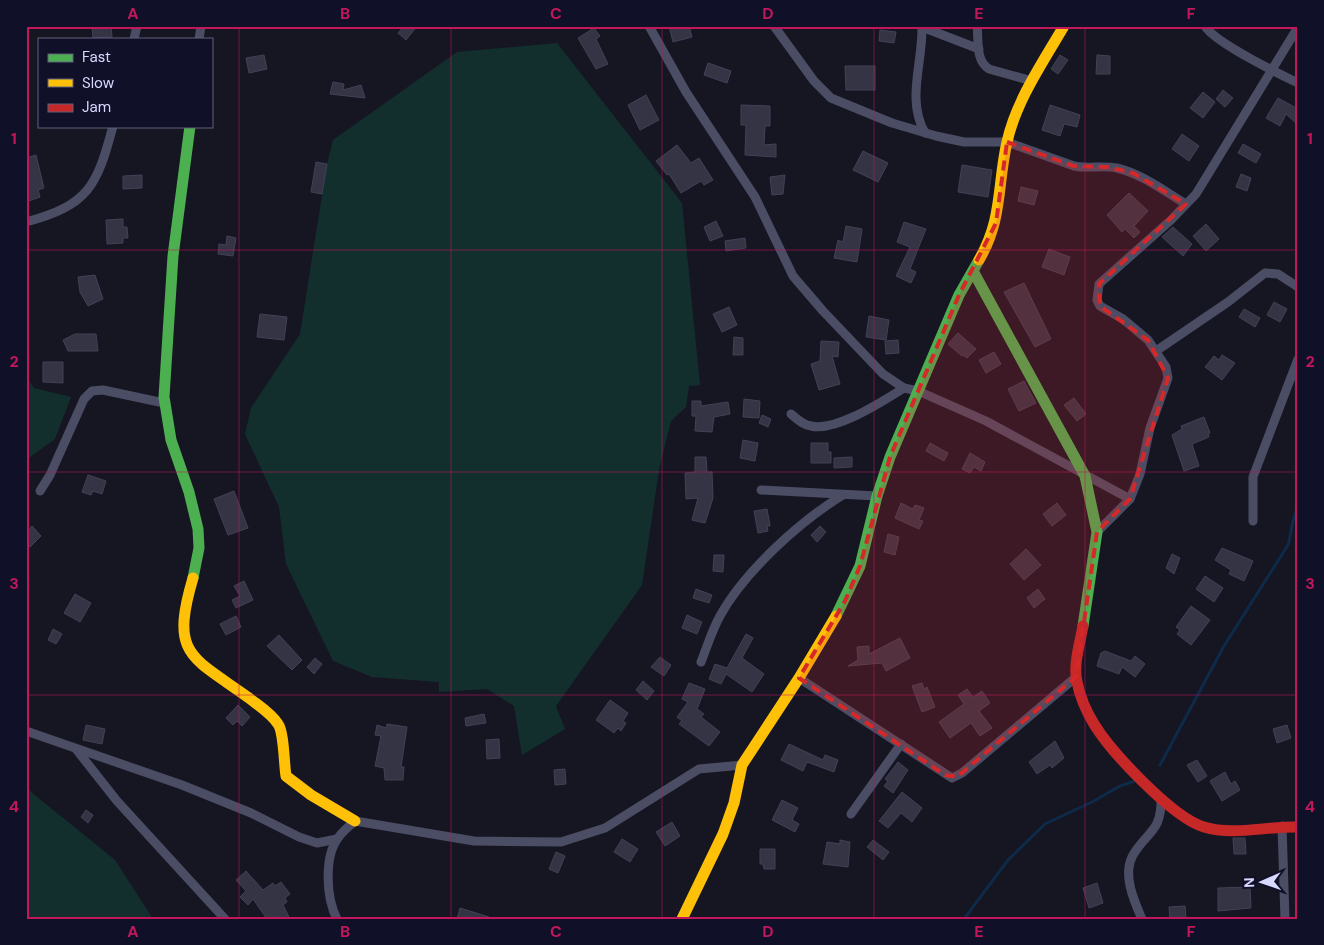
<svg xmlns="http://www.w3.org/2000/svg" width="1324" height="945" viewBox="0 0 1324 945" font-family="'DM Sans',sans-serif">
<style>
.green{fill:#132f2d}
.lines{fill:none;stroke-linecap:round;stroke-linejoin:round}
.stream{stroke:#0d2a48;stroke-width:3}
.building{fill:#343445;stroke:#424157}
.street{stroke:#4b4d64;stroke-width:9}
.fast{stroke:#4caf50;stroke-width:11}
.slow{stroke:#ffc107;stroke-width:11}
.jam{stroke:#c62828;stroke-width:11}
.marked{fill:#d62828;fill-opacity:0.2;stroke:#d62828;stroke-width:4;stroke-dasharray:10 6;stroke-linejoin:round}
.grid{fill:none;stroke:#c2185b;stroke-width:1;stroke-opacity:0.55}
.neatline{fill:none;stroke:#c2185b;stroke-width:2}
.grid-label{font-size:16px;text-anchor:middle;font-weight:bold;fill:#c2185b}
</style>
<rect width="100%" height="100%" fill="#161623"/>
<g class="green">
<path d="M557,43L682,203L700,385L689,386L686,407L671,421L659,470L642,585L556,706L565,729L522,755L514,706L487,689L439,692V682L372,677L333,661L286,564L279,507L245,434L251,408L300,334L327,164L333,140L457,52Z"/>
<path d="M26,378L34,388L71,397L55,439L26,460Z"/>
<path d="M26,788L115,860L153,919H26Z"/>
</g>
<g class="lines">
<g class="stream">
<path d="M1160,765L1224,646L1288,545C1292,532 1291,520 1298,507"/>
<path d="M964,919L1008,860L1045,824L1092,802L1120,786L1138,780"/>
</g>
</g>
<g class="building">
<path d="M92,26H111L112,37L93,38Z"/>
<path d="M404,26H417L406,40L398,33Z"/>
<path d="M669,26H689L692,37L673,42Z"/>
<path d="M594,28L600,36L596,39L608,64L596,69L578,38Z"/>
<path d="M880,30L896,32L894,43L879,41Z"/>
<path d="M264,55L267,69L249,73L246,58Z"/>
<path d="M1060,55L1068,60L1058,74L1051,69Z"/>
<path d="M1097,55L1110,56V74H1096Z"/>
<path d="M708,63L731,71L727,83L704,75Z"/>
<path d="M845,66H875V90H846Z"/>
<path d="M333,82L344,84L343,90L361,85L365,98L330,94Z"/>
<path d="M1223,90L1233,98L1225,107L1216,99Z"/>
<path d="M1203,92L1215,102L1203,118L1190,108Z"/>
<path d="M646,95L659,120L640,130L628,105Z"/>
<path d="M1278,98L1298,109V125L1286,114L1280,126L1266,118Z"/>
<path d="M741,105L770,106V126H765L764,145L776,144V157L745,155L746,125H741Z"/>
<path d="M1050,105L1080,115L1077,127L1064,124L1060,136L1042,130Z"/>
<path d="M1182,134L1199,146L1189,161L1172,149Z"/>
<path d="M1243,144L1261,154L1256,163L1238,153Z"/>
<path d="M677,145L691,163L699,158L713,180L704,185L701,181L681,193L669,174L667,175L656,161Z"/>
<path d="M863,151L888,163L878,182L853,170Z"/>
<path d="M36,155L44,188L38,190L40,197L26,202V158Z"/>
<path d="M316,162L327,164L322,194L311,192Z"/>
<path d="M962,165L992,170L988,197L958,192Z"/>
<path d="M1241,174L1251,178L1247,191L1236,187Z"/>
<path d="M142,175V188L123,189V176Z"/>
<path d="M785,175L783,194L772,195L770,177Z"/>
<path d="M1021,187L1038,191L1034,205L1018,201Z"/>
<path d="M1129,193L1148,211L1134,226L1140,232L1134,238L1125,229L1122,232L1107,215Z"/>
<path d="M123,219V227H127L128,238H123V243L107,244L106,220Z"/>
<path d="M716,221L723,236L710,241L704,227Z"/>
<path d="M904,222L926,229L910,269L916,272L911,283L896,276L910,247L897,242Z"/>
<path d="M1206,224L1219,239L1206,251L1193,236Z"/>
<path d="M846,226L862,229L857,262L834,258L838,240L843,242Z"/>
<path d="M1173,227L1192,244L1183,256L1162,237Z"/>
<path d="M227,236L236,238L233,256L218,254L219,244L226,245Z"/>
<path d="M745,238L746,248L726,251L725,241Z"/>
<path d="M1049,249L1070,257L1064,275L1042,267Z"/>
<path d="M95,275L103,299L88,306L80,292L78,277Z"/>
<path d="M1024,283L1051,339L1035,347L1004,292Z"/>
<path d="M1274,302L1287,309L1280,322L1267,315Z"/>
<path d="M729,307L737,325L722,332L713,314Z"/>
<path d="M1244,309L1260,318L1255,327L1239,317Z"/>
<path d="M260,314L287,317L284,340L257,337Z"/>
<path d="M869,316L889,320L886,340L866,337Z"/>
<path d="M958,333L976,349L967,358L963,355L962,356L948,344Z"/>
<path d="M75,334H96L98,351H68L63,340Z"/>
<path d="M734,337L743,338V355H733Z"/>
<path d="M898,340L899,353L886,354L885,341Z"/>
<path d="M821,341L839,342L838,357L832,356L840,384L819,390L811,364L820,361Z"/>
<path d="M994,352L1001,364L986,373L979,360Z"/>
<path d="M1222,355L1235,363L1222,380L1205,367L1214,356L1219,360Z"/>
<path d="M43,362H63V383L43,382Z"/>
<path d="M1024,381L1036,403L1019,411L1008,389Z"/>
<path d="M1074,398L1086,414L1077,421L1064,405Z"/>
<path d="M744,399L760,401L759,418L743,417Z"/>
<path d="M692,401H701V406L728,402L730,414L714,417L712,432L695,431L696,416H692Z"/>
<path d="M762,415L771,419L768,427L759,423Z"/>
<path d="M1204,417L1210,433L1208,434L1209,437L1192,444L1199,466L1184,471L1172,435L1182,429L1181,426Z"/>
<path d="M743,440L758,443L755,461L740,458Z"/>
<path d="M811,443H828V452H831V463H811Z"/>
<path d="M930,443L948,453L944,461L926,451Z"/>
<path d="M970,453L985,462L981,471L974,467L970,473L962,469Z"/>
<path d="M695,457H706L707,472H712L713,498L705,523L692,520L698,498L686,499L685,473L695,472Z"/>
<path d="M852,457V467L834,468V458Z"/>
<path d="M88,475L106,481L102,494L93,491L91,495L82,492Z"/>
<path d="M234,491L248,528L228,535L214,499Z"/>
<path d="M901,503L913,509L915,505L924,508L919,520L923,521L919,529L895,518Z"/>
<path d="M1057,503L1066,515L1052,526L1043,514Z"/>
<path d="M767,509L770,526H767L768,531L758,533L754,511Z"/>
<path d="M32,526L41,536L30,547L26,543V532Z"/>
<path d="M820,526L826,532L817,542L811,535Z"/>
<path d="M888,534L899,537L895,555L884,552Z"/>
<path d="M1222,548L1253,561L1244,581L1229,574L1231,570L1215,560Z"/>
<path d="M1026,549L1041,565L1024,580L1010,564Z"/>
<path d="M1172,554L1180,558L1174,574L1166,568Z"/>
<path d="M714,555H724L723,572L713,571Z"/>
<path d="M1205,576L1223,588L1214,602L1196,589Z"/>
<path d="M244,581L253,600L236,608L232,600L240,596L234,586Z"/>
<path d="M696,589L712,595L709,603L693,598Z"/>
<path d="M1038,589L1045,599L1034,608L1027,598Z"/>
<path d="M75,594L91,603L80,622L64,613Z"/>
<path d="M1191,606L1210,620L1191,645L1177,634L1180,630L1176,627Z"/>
<path d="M687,615L702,622L697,634L682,628Z"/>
<path d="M236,616L241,627L226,635L220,624Z"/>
<path d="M53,629L62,634L56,644L48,640Z"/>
<path d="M746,634L753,638L742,658L764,674L752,692L726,674L721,684L709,679L715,664L727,668Z"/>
<path d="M279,635L302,660L292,670L267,646Z"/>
<path d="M900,638L910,658L886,671L882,663L848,666L858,660L857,647L869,646V654Z"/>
<path d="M1105,651L1131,661L1135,656L1145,664L1135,677L1122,667L1119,674L1097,666L1101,653Z"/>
<path d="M660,657L671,665L664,676L651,667Z"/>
<path d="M315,658L322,664L314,674L307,667Z"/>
<path d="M643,681L654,691L647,700L636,690Z"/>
<path d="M689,683L705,689L697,709L704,714L701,717L720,732L709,746L679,724L682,721L677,717L688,702L682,699Z"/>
<path d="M922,683L924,689L927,687L935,707L922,712L912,686Z"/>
<path d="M967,689L973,697L982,691L990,703L979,711L992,728L980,736L971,723L950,738L939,722L964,704L958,695Z"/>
<path d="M610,700L628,713L623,721L626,723L621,731L618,728L614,733L596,720Z"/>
<path d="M238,705L250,717L242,726L237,721L233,725L226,718Z"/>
<path d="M484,714L486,723L466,726L465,718Z"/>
<path d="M387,724L407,727L401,767H404L403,780H385L384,768L375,766L381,736L375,735L377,725L386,728Z"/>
<path d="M86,725L105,729L102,744L83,740Z"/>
<path d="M1287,725L1291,738L1277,743L1273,729Z"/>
<path d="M499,739L500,758L487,759L486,740Z"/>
<path d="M1055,741L1064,758L1052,768L1050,765L1037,774L1029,762Z"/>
<path d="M789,744L823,760L825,755L838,760L834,772L807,762L803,771L781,760Z"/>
<path d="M1197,760L1207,776L1198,782L1187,765Z"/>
<path d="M898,762L908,770L893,793L884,786L888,781L885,779Z"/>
<path d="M565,769L566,784L555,785L554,770Z"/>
<path d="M1225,772L1231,784L1235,781L1240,790L1222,801L1210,781Z"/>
<path d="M902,792L922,808L912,822L901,813L888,828L879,821Z"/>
<path d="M782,800L798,808L792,820L799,824L795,832L772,820Z"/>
<path d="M86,810L93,815L88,823L81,817Z"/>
<path d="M672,822L680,836L665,846L656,832Z"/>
<path d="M1233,838H1245L1246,854H1234Z"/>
<path d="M622,839L638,849L630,862L614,852Z"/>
<path d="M840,840L850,842L848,867L823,864L827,842L840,844Z"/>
<path d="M873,840L889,852L883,860L867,847Z"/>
<path d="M760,849H775V869H764L763,864H760Z"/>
<path d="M556,852L565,856L558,873L549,869Z"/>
<path d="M246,871L263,890L273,883L275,886L281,882L290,894L285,898L287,902L283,905L290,919H267L253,899L248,905L240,897L246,891L236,880Z"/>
<path d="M1097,883L1103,903L1089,908L1083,888Z"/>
<path d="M1250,887L1251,908L1218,911V888Z"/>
<path d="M1185,906L1186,919H1170L1169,907Z"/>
<path d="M460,908L489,917V919H457Z"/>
</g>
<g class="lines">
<g class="street">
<path d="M649,26L686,92L755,197L793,276L823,311L883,374L904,388L918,391L986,421L1130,499"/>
<path d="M774,26L814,81L831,98L892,123L936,136L964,142H1007L1074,166C1088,169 1102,165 1117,168C1142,174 1164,191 1186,204"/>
<path d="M922,26C923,63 906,99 925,133"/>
<path d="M977,26C979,41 975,60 989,69L1032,81"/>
<path d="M1205,26C1214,42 1279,74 1298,83"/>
<path d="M922,27L979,49"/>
<path d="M134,39L137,26"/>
<path d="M199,39L201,26"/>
<path d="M26,222C89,205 97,186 113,126"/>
<path d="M1156,351L1228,302L1265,273L1278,274L1298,287"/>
<path d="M791,414C797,419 803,425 811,426C836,432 883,401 904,388"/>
<path d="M761,490L877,496"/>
<path d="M40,491L50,475L84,399L92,391L103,390L164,403"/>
<path d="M1253,521V477L1298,359"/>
<path d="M1097,532L1130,499L1140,474L1150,428L1168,378L1166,367L1148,340L1123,319L1100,306L1097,300L1099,284L1171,220L1196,194L1298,27"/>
<path d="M701,662C707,647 712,630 720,616C744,572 800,521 843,495"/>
<path d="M799,678L952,778L962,773L1076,677"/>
<path d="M26,731L182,785L251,813L299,837L317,843L337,839"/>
<path d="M76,749L117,801L225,919"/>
<path d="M851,814L901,744"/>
<path d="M1282,826L1285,919"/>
<path d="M337,919C326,898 324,857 338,838C342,832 349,826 355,821L474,841L561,842L605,828L699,769L742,765"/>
<path d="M1142,919C1134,901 1122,874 1133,855C1147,831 1162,832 1161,798"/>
</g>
<g class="fast">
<path d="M190,126L173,256L164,397L171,440L189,492L198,529L199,548L193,578"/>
<path d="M973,271L1085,476L1097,532L1083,626"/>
<path d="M836,616L860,566L877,496L890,457L959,295L979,260"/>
</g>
<g class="slow">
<path d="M979,260C1003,219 997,186 1007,142C1016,101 1043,62 1064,26"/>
<path d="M193,578C170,656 191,656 249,698C259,706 271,713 278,724C284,732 284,764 286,776L311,795L355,821"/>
<path d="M682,919L723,834L734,803L742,765L799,678L836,616"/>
</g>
<path class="jam" d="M1083,626C1080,643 1073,665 1077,682C1080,697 1086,711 1094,724C1111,752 1173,818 1204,827C1233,836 1267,826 1298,827"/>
</g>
<path class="marked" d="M1007,142L1074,166L1108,167L1133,173L1186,204L1099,284L1100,306L1148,340L1168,378L1130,499L1097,532L1076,677L957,777L945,775L799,678L845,601L860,566L890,457L959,295L996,223Z"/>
<path class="grid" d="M239,26V919M451,26V919M662,26V919M874,26V919M1085,26V919M26,250H1298M26,472H1298M26,695H1298"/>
<rect width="1324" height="945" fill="none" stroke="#111029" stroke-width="55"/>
<rect x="38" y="38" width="175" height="90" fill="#111029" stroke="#61607f"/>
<rect x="48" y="54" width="25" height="8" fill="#4caf50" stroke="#61607f"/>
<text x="82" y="62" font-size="15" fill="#d8d9ff">Fast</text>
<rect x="48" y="79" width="25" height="8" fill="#ffc107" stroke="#61607f"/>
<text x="82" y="88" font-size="15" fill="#d8d9ff">Slow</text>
<rect x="48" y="104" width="25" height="8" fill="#c62828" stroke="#61607f"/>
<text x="82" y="112" font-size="15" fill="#d8d9ff">Jam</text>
<g transform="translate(1262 882) rotate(268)" stroke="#111029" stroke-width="4" paint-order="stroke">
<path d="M0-4L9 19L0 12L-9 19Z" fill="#d8d9ff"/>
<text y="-8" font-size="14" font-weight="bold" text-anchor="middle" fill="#d8d9ff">N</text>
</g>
<rect x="28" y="28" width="1268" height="890" class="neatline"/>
<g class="grid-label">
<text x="133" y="19">A</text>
<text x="345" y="19">B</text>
<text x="556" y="19">C</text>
<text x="768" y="19">D</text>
<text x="979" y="19">E</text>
<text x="1191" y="19">F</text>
<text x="14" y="144">1</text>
<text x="1310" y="144">1</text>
<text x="14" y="367">2</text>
<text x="1310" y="367">2</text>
<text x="14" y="589">3</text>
<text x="1310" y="589">3</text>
<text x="14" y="812">4</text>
<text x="1310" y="812">4</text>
<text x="133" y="937">A</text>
<text x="345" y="937">B</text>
<text x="556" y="937">C</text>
<text x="768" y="937">D</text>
<text x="979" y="937">E</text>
<text x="1191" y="937">F</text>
</g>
</svg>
